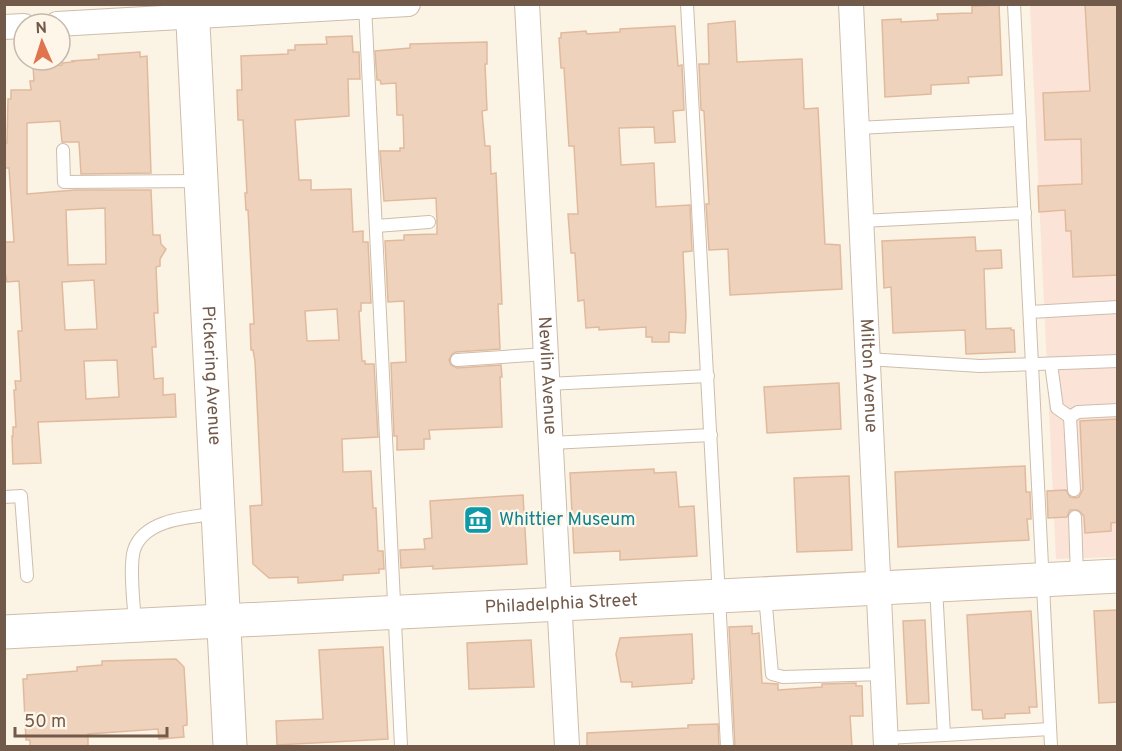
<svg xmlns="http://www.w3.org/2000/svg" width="1122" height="751" viewBox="0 0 1122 751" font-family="Overpass,sans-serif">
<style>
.commercial{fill:#fbe3d7}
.building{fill:#efd2bc;stroke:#e1ba9e;stroke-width:1.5;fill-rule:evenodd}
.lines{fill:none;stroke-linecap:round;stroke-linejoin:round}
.lane-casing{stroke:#cebdad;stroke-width:14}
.street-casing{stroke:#cebdad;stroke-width:26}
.secondary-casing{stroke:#d0bdab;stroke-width:35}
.lane{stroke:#fff;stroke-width:12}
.street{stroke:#fff;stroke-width:24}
.secondary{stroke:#fff;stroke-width:33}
.labels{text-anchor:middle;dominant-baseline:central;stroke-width:4.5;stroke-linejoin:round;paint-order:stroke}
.street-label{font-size:18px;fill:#725a4b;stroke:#fef7e9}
.culture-label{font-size:18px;fill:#0d838f;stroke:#fef7e9;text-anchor:start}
</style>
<rect width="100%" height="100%" fill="#fbf3e3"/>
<path class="commercial" d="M1030,5H1117V557L1056,559Z"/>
<g class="building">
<path d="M1085,4H1118V275L1073,277L1071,231H1066L1065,210L1039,212L1038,186L1082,184L1081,139L1045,140L1043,93L1090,91Z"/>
<path d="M999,5L1002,75L968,77L969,83L931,85V94L885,97L882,20L901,19V22L938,20L937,14L972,13V6Z"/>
<path d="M735,21L737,62L802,59L804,109L818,108L825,244L840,245L842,289L730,295L728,249L709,250L706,204H709L704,111L701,110L699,64H709L708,24Z"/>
<path d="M675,26L678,66L682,65L684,110L673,111L675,142L655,143L654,127L619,128L621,165L654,163L656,207L690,205L692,251L683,252L686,316L685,333L669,332V342H652V337H646V327L599,330V327L586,328L584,300L578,301L575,253H571L568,214H578L574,146H569L564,68H561L559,38H561V33L586,31L587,34L620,32V29Z"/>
<path d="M352,36L353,52H359L360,79H348L349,116L295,120L299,180H311V190L351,189L353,232L363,231V242H368L371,303H361V311H359L362,361H365V364H374L378,437L342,439L343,472L371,471L373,508H376L378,551H383L384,569H379V573L343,575V580L298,583V577L269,578L253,564L250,506L262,505L255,361L253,350H251L250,324H254L248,210H246L245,193H247L243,120H238L237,90H242L241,56L288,54V50H295V45L327,44L326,37ZM337,309L339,340L307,341L305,311Z"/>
<path d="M487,42V64H485L487,110L482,111L485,146H490L491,174L496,173L502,304H498L500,349L456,352L452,354L449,360L451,365L457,368L501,365L502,377H500L502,427L429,430L430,439H424V449L397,450V436H394L391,363L406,362L404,301L388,302L385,241L404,240V235L437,234V222L436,198L384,201L380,151H400V148H404L403,115H397L396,83L381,84L380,80H377L375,51L410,48V44Z"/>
<path d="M140,52V57L147,56L151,173L81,174L79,142H62L60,121L27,123V194L75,190H151L153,235H160L161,244L166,249L160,259V266L156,267L158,313H154L156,347H152L154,379L163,378V395L175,394L176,417L38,422L41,463L13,464L12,436H13V427H16L14,390H16L15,381H21L18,331H22L19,281L7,282L4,266V242H14L9,168H4V143H7L8,99H11V90H31L30,81H34L33,66L62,65V63L73,62L72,61L99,59L98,55ZM105,208L106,264L68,265L66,210ZM94,280L97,329L65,330L62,282ZM117,360L119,397L86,399L84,361Z"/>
<path d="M975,237L976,251L1001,250L1002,268L984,269L986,329L1011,328V330H1014L1015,352L966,354L965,330L893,333L891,287L884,288L882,241Z"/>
<path d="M839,383L841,429L767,433L764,387Z"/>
<path d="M1118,419V522L1111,523V531L1085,533L1084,516L1078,510H1070L1067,517L1048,518L1047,491L1066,490L1070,497L1075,498L1079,497L1083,489L1080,421Z"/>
<path d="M1025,466L1026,492H1030L1031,519H1027L1029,540L898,547L895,472Z"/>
<path d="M654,469V473L676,472L679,507L694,506L697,556L620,560V551L574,553L570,473Z"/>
<path d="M849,476L852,550L797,552L794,478Z"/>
<path d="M523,495L527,564L433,569V566L401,568L400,550L425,549L424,539L432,538L430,501Z"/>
<path d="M1118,610V702L1099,703L1094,611Z"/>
<path d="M1031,611L1037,707H1029L1030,713L1005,714V718L983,719L982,710H972L967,615Z"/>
<path d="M925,620L929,703L907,704L903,621Z"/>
<path d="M752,626V634L759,633L762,683L778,684V690L822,687V684L856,683V686H862L863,716H850L852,747H735L729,627Z"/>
<path d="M692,634L694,679H692V683L632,687V682H621L616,654L620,638Z"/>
<path d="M531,640L534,687L469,689L467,643Z"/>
<path d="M383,647L388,739L277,745L276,721L323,719L319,650Z"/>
<path d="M176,659L184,667L187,717V725L183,726L184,737L159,739L158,729L88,734V747H30V740H26L23,679H27V675L77,671V667L102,665V661Z"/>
<path d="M718,724L719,747H587V733L688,728V725Z"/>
</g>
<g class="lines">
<g class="lane-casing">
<g id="lane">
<path d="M687,4L727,746"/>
<path d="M1014,4L1051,746"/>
<path d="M365,5L401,746"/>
<path d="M857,128L1020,120"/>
<path d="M63,150L64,182L200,181"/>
<path d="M861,221L1025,213"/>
<path d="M376,226L429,222"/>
<path d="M1030,312L1118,307"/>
<path d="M867,359L980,366L1118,361"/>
<path d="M457,360L546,354"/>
<path d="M1051,364L1057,408L1070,417"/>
<path d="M548,384L708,376"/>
<path d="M1070,417L1074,490"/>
<path d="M1070,417L1078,412L1118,410"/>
<path d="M551,443L711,435"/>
<path d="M4,497L21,496L27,576"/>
<path d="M1075,517L1077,576"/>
<path d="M765,595L772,674L783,677L883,674"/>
<path d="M135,624C134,605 129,567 134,550C144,519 190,517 215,514"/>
<path d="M944,735L1050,729"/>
<path d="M886,738L944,735L936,587"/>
</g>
</g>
<g class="street-casing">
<g id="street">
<path id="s1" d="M527,4L567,746"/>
<path id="s2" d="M851,4L886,746"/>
<path d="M57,24L408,4"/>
<path d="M4,27L24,26"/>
</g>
</g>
<g class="secondary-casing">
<g id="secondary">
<path id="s3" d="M192,4L230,746"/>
<path id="s4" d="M4,632L1118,576"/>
</g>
</g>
<use href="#lane" class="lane"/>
<use href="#street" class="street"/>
<use href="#secondary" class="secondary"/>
</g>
<defs>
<g id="museum-square" transform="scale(1.5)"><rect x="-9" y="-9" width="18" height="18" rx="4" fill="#0f9aa8" stroke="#fef7e9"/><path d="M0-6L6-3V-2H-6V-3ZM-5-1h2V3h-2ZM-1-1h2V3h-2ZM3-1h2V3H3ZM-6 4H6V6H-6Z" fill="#fff"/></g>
</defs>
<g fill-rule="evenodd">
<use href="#museum-square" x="478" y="520"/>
</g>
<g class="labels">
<g class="street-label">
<text stroke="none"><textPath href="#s3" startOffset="372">Pickering Avenue</textPath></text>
<text stroke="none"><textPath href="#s1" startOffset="372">Newlin Avenue</textPath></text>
<text stroke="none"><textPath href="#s2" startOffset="372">Milton Avenue</textPath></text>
<text stroke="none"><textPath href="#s4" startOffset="558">Philadelphia Street</textPath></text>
</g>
<g class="culture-label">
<text x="499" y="520">Whittier Museum</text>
</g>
</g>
<rect width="1122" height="751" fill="none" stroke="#725a4b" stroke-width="12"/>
<g transform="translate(42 42) rotate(357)"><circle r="28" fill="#fef7e9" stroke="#c6b8aa" stroke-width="1.5"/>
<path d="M0-4.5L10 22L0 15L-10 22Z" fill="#df744e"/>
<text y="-9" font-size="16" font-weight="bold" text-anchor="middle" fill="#725a4b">N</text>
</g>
<path d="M15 727v9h152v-9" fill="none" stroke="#725a4b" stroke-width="3"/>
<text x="24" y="727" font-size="18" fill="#725a4b" stroke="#fef7e9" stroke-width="4.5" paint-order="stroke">50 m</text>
</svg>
